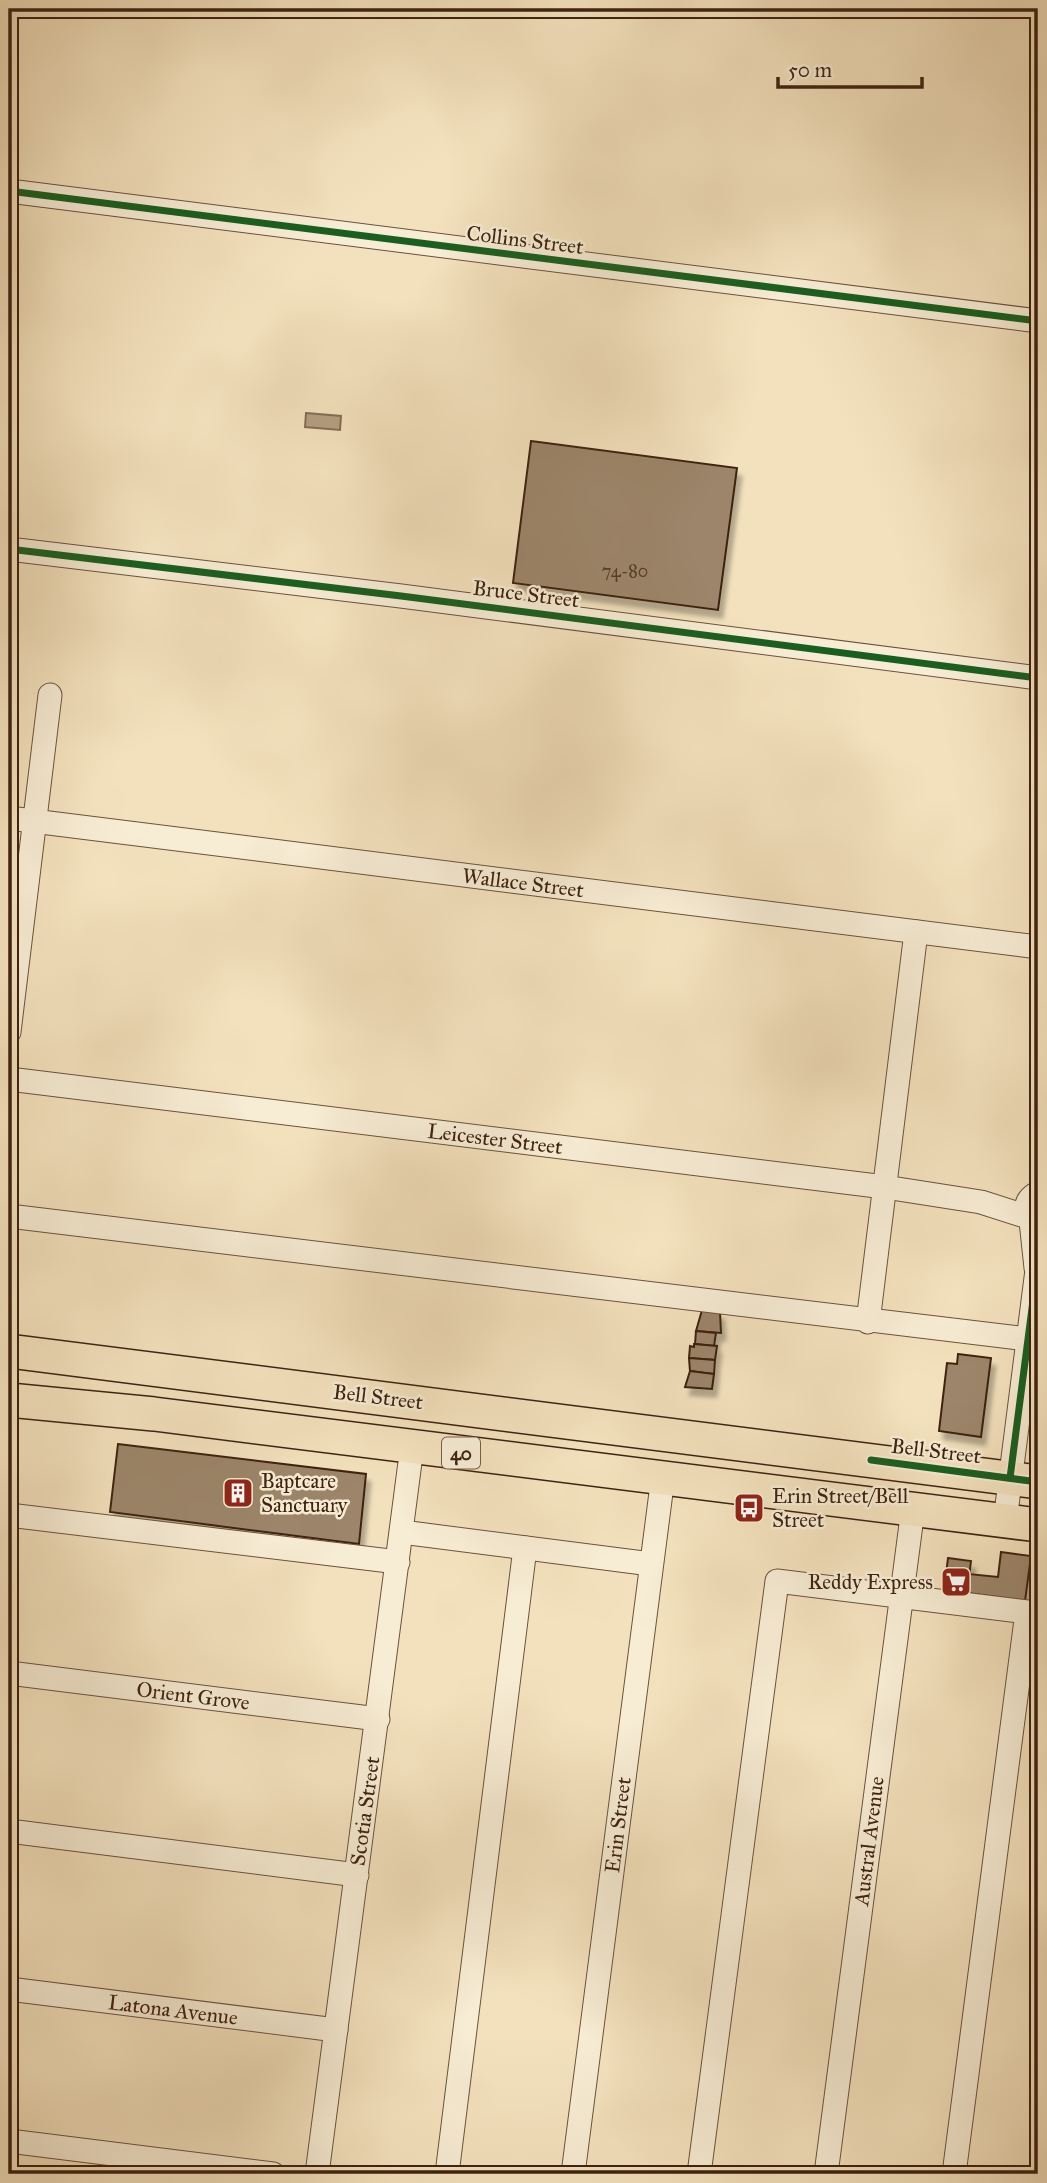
<svg xmlns="http://www.w3.org/2000/svg" width="1047" height="2183" viewBox="0 0 1047 2183" font-family="'IM FELL Great Primer',serif">
<style>
.water{fill:#b5a083;stroke:#856e55;stroke-width:2}
.building{fill:#9c856a;stroke:#3e2211;stroke-width:2;filter:url(#shadow)}
.lines{fill:none;stroke-linecap:round;stroke-linejoin:round}
.minor-casing{stroke:#6b523c;stroke-width:25}
.highway-casing{stroke:#3e2211;stroke-width:36}
.minor{stroke:#f7ecd4;stroke-width:23}
.highway{stroke:#f3e1bd;stroke-width:33}
.cycleway-casing{stroke:#f7ecd4;stroke-width:11}
.cycleway{stroke:#1b5e20;stroke-width:7}
.labels{text-anchor:middle;dominant-baseline:central;stroke-width:5;stroke-linejoin:round;paint-order:stroke}
.number-label{font-size:18px;fill:#563b27}
.shield{fill:#f7ecd4;stroke:#765f4c;stroke-width:2}
.shield-label{font-size:19px;font-weight:bold;fill:#3e2211}
.street-label{font-size:21px;fill:#3e2211;stroke:#f7ecd4}
.poi-label{font-size:21px;fill:#3e2211;stroke:#f7ecd4;text-anchor:start}
</style>
<defs>
<filter id="shadow"><feDropShadow dx="4.5" dy="8" stdDeviation="2" flood-color="#0004"/></filter>
</defs>
<rect width="100%" height="100%" fill="#f3e1bd"/>
<filter id="stains"><feTurbulence type="fractalNoise" baseFrequency=".00286" numOctaves="4"/><feColorMatrix values="0 0 0 0 .2 0 0 0 0 .09 0 0 0 0 .02 0 0 0 .5 -.17"/></filter>
<radialGradient id="worn" r=".72"><stop offset=".6" stop-color="#630" stop-opacity="0"/><stop offset="1" stop-color="#630" stop-opacity=".3"/></radialGradient>
<path class="water" d="M306,413L341,416L340,430L305,427Z"/>
<g class="building">
<path d="M531,441L737,468L718,610L513,583Z"/>
<path d="M702,1310L720,1312L721,1333L696,1331Z"/>
<path d="M696,1331L716,1333L714,1346L695,1344Z"/>
<path d="M694,1344L717,1346L715,1360L689,1358L690,1346L694,1347Z"/>
<path d="M958,1354L991,1358L981,1437L939,1431L947,1363L957,1364Z"/>
<path d="M689,1358L715,1360L714,1374L690,1371Z"/>
<path d="M690,1371L714,1374L712,1389L685,1387Z"/>
<path d="M118,1444L366,1474L359,1544L110,1512Z"/>
<path d="M1001,1552L1031,1556L1025,1601L967,1593L969,1574L998,1577Z"/>
<path d="M948,1558L971,1561L967,1593L944,1590Z"/>
</g>
<g class="lines">
<g class="minor-casing">
<g id="minor">
<path d="M9,191L1038,321"/>
<path d="M9,549L401,596L1038,678"/>
<path d="M9,818L1038,947"/>
<path d="M9,1032L50,695"/>
<path d="M9,1079L885,1187L981,1202L1028,1217"/>
<path d="M1038,1193C1022,1200 1023,1217 1038,1225"/>
<path d="M9,1216L1027,1339"/>
<path d="M1031,1221L1036,1268"/>
<path d="M868,1322L916,932"/>
<path d="M9,1515L398,1562"/>
<path d="M1005,1521L1038,1262"/>
<path d="M402,1532L651,1564"/>
<path d="M9,1673L378,1719"/>
<path d="M9,1831L357,1875"/>
<path d="M9,1989L336,2030"/>
<path d="M9,2141L273,2174"/>
<path d="M317,2174L412,1447"/>
<path d="M447,2174L525,1548"/>
<path d="M573,2174L663,1477"/>
<path d="M699,2174L777,1581L1027,1612L954,2174"/>
<path d="M826,2174L913,1509"/>
</g>
</g>
<g class="highway-casing">
<g id="highway">
<path d="M9,1351L1038,1482"/>
<path d="M9,1400L154,1414L1038,1525"/>
</g>
</g>
<use href="#minor" class="minor"/>
<use href="#highway" class="highway"/>
<g class="cycleway-casing">
<g id="cycleway">
<path d="M9,191L1038,321"/>
<path d="M9,549L401,596L1038,678"/>
<path d="M871,1460L1038,1482"/>
<path d="M1010,1478L1038,1262"/>
</g>
</g>
<use href="#cycleway" class="cycleway"/>
</g>
<defs>
<g id="building-square" transform="scale(1.575)"><rect x="-9" y="-9" width="18" height="18" rx="4" fill="#8f2418" stroke="#f7ecd4"/><path d="M-4-6H4V6H1V3H-1V6H-4ZM-2.5-4.3h1.7v1.8h-1.7ZM.8-4.3h1.7v1.8H.8ZM-2.5-1h1.7V.8h-1.7ZM.8-1h1.7V.8H.8Z" fill="#fff"/></g>
<g id="bus-square" transform="scale(1.575)"><rect x="-9" y="-9" width="18" height="18" rx="4" fill="#8f2418" stroke="#f7ecd4"/><path d="M-5-6H5V4H4V6H2V4H-2V6H-4V4H-5ZM-3.5-4V0h7V-4ZM-3.5 1.2v1.5H-2V1.2ZM2 1.2v1.5H3.5V1.2Z" fill="#fff"/></g>
<g id="supermarket-square" transform="scale(1.575)"><rect x="-9" y="-9" width="18" height="18" rx="4" fill="#8f2418" stroke="#f7ecd4"/><path d="M-6-5.5h2.5l.6 2H6L4.5 2H-2.5L-4.4-4H-6ZM-1.5 3.2a1.3 1.3 0 1 0 .1 0ZM3 3.2a1.3 1.3 0 1 0 .1 0Z" fill="#fff"/></g>
</defs>
<g fill-rule="evenodd">
<use href="#building-square" x="238" y="1493"/>
<use href="#bus-square" x="749" y="1508"/>
<use href="#supermarket-square" x="956" y="1582"/>
</g>
<g class="labels">
<g class="number-label">
<text x="625" y="571">74-80</text>
</g>
<rect class="shield" x="442" y="1437.5" width="38" height="31" rx="5"/>
<g class="shield-label">
<text x="461" y="1453">40</text>
</g>
<g class="street-label">
<text transform="translate(525 240) rotate(7)">Collins Street</text>
<text transform="translate(526 594) rotate(7)">Bruce Street</text>
<text transform="translate(523 883) rotate(7)">Wallace Street</text>
<text transform="translate(495 1139) rotate(7)">Leicester Street</text>
<text transform="translate(378 1397) rotate(7)">Bell Street</text>
<text transform="translate(936 1451) rotate(7)">Bell Street</text>
<text transform="translate(193 1696) rotate(7)">Orient Grove</text>
<text transform="translate(365 1811) rotate(-82)">Scotia Street</text>
<text transform="translate(618 1825) rotate(-83)">Erin Street</text>
<text transform="translate(869 1841) rotate(-83)">Austral Avenue</text>
<text transform="translate(173 2010) rotate(7)">Latona Avenue</text>
</g>
<g class="poi-label">
<text x="261" y="1481">Baptcare<tspan x="261" dy="24">Sanctuary</tspan></text>
<text x="772" y="1496">Erin Street/Bell<tspan x="772" dy="24">Street</tspan></text>
<text x="933" y="1582" text-anchor="end">Reddy Express</text>
</g>
</g>
<rect width="1047" height="2183" fill="none" stroke="#f3e1bd" stroke-width="35"/>
<rect x="10" y="10" width="1026" height="2162" fill="none" stroke="#3e2211" stroke-width="3.5"/>
<rect x="18" y="18" width="1012" height="2148" fill="none" stroke="#3e2211" stroke-width="2"/>
<path d="M778 77v10h144v-10" fill="none" stroke="#3e2211" stroke-width="3.5"/>
<text x="788" y="77" font-size="21" fill="#3e2211" stroke="#f7ecd4" stroke-width="5" paint-order="stroke">50 m</text>
<rect width="100%" height="100%" filter="url(#stains)"/>
<rect width="100%" height="100%" fill="url(#worn)"/>
</svg>
